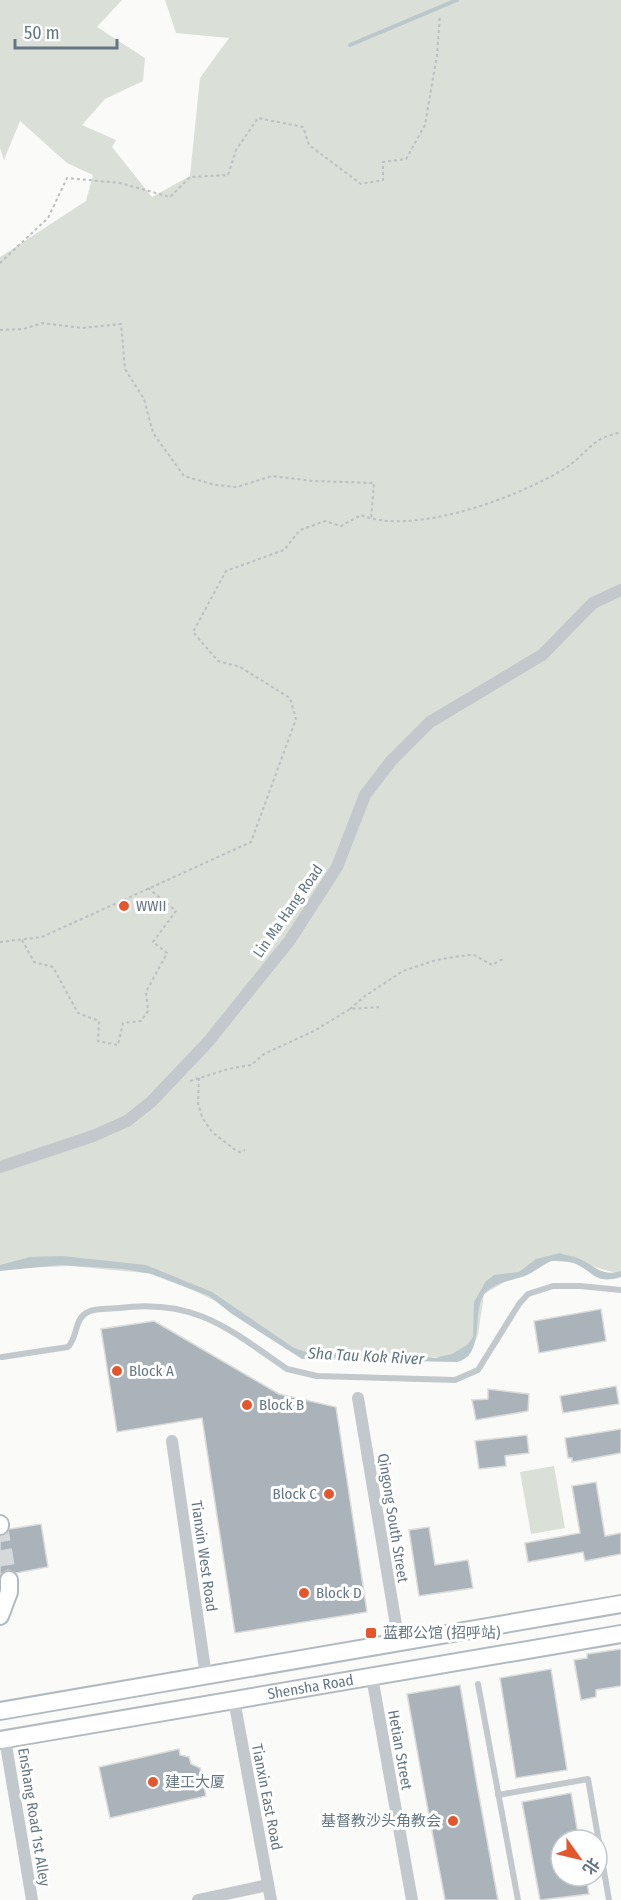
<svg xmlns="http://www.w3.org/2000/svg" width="621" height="1900" viewBox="0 0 621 1900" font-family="'Fira Sans Condensed','Noto Sans SC',sans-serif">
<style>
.green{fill:#dadfd7}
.water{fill:#bbc7cb}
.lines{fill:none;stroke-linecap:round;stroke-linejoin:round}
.stream{stroke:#bbc7cb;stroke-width:4}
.building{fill:#aab3b9;stroke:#dcdcda;stroke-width:1.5}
.secondary-tunnel{stroke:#d5d9db;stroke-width:16;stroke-dasharray:16 8;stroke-linecap:butt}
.secondary-casing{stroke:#b3babf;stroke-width:20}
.path{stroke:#bbbfc2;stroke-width:2;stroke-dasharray:3 3;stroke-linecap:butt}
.service{stroke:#c3c8cc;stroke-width:6}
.minor{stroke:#c3c8cc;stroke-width:12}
.secondary{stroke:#fff;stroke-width:16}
.poi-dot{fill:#e4572e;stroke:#fff;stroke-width:2}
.labels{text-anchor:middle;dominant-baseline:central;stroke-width:6;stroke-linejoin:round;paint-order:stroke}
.poi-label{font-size:15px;fill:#657683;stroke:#fff;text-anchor:start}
.street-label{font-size:15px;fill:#657683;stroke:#fff}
.water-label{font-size:16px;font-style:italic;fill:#60757c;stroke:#fff}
</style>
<rect width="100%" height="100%" fill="#fafaf8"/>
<g class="green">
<path d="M0,0H122L97,27L145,58L143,81L105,99L82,125L116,140L112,147L152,197L190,176L200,78L229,38L176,33L165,0H621V1271L616,1273L551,1255L484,1294L478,1335L468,1357L302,1359C258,1318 203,1294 149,1271L154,1265L145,1273L70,1266L0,1269V257L86,201L93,175L67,163L20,121L4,160L0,148Z"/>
<path d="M554,1466L565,1528L531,1534L520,1472Z"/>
</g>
<path class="water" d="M560,1253C566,1256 574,1256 580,1259C595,1266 602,1277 621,1271V1277C595,1285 594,1272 576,1264C568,1261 559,1261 551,1261C543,1265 535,1271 527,1275C513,1281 490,1282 482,1298C473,1317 484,1356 457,1362L302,1359L232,1314L209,1296L151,1274L124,1269L60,1265L0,1271V1265L30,1257L62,1256L146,1265L212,1292L294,1348L306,1352H386L435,1358L452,1354L467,1345L473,1337L474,1302L486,1281L494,1275L519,1272L536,1259Z"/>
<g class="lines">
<path class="stream" d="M350,45L457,0"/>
</g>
<g class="building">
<path d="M601,1309L606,1341L539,1353L534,1321Z"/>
<path d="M154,1321L279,1394L336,1407L367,1612L235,1633L202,1418L117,1432L101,1329Z"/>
<path d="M616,1386L619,1404L563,1413L560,1396Z"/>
<path d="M488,1389L529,1394L528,1411L476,1420L472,1400L488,1399Z"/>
<path d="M621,1429V1453L572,1462V1458H568L565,1438Z"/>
<path d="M527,1435L529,1453L505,1456L506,1466L479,1469L475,1441Z"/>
<path d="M596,1482L605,1536L621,1533V1554L585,1561L583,1552L528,1562L525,1543L580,1533L572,1486Z"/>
<path d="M41,1524L48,1567L16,1573L8,1570L0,1575V1536L10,1529Z"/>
<path d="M429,1527L435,1565L468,1560L473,1588L419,1596L409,1530Z"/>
<path d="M621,1649V1686L596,1690V1697L581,1700L574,1660L587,1658V1654Z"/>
<path d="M551,1669L567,1770L516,1778L500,1678Z"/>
<path d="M460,1685L477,1785L498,1900H445L425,1794L407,1694Z"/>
<path d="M179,1749L180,1755L189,1757L191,1764L200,1768L206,1796L110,1818L99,1767Z"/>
<path d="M571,1793L579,1840H561V1876H586L589,1894L540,1900L522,1802Z"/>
</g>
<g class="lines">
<path class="secondary-tunnel" d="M0,1526L9,1580"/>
<g class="secondary-casing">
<g id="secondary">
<path d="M0,1524V1526"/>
<path d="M0,1616L9,1592V1580"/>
<path d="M0,1711L621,1604"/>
<path id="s1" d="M0,1740L621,1634"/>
</g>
</g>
<g class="path">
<path d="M0,263L48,218L67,178L120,183L170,197L190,177L228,175L236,150L258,118L303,127L309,145L361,184L383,180V162L406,159L425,125L437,55L440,15"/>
<path d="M0,330L23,329L43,323L82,328L121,324L125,369L144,399L153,433L184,476L215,485L237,487L272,476L313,481L374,483L371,520"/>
<path d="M22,940L34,962L53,967L78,1013L99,1021L98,1041L118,1045L123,1023L141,1021L148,1011L146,992L167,953L153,942L176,911L148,888"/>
<path d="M0,942L42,937L251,842L296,719L290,698L240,667L218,661L193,632L226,571L284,550L300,530L325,521L341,526L361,515C413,537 522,496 567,467C579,459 588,447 599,440C606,436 614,434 621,432"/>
<path d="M350,1009L365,996L403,971L436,960L467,955H474L492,965L503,959"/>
<path d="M199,1078L198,1103L202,1117L212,1132L234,1149L239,1152L245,1150"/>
<path d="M190,1081L228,1069L251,1065L264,1054L314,1031L350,1009L379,1007"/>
</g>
<g class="service">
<path d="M2,1357L68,1347C78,1337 74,1318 88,1312C96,1308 110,1309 119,1308C195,1298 229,1329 287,1369L317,1376L455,1380L478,1370L519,1304L528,1294L553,1286H580L621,1290"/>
<path d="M478,1684L518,1900"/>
<path d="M498,1795L588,1779L609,1900"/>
</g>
<g class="minor">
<path d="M0,1167L93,1136L127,1121L151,1102L208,1042L290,940L337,867L365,795L391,761L430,722L542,655L593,603L621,590"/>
<path d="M358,1398L399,1643"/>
<path d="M172,1441L206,1676"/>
<path d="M372,1677L412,1900"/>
<path d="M234,1700L271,1900"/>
<path d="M5,1739L32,1900"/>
<path d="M198,1900L268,1885"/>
</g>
<use href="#secondary" class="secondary"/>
</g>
<g class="poi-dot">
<circle cx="124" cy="906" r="6"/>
<circle cx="117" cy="1371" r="6"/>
<circle cx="247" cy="1405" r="6"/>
<circle cx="329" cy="1494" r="6"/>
<circle cx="304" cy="1593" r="6"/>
<rect x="365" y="1627" width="12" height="12" rx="3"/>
<circle cx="153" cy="1782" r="6"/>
<circle cx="453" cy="1821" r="6"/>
</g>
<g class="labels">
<g class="poi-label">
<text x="136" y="906">WWII</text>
<text x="129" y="1371">Block A</text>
<text x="259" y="1405">Block B</text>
<text x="317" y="1494" text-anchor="end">Block C</text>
<text x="316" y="1593">Block D</text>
<text x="383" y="1633">蓝郡公馆 (招呼站)</text>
<text x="165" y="1782">建工大厦</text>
<text x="441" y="1821" text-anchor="end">基督教沙头角教会</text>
</g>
<g class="street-label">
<text transform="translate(288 911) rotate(-55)">Lin Ma Hang Road</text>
<text transform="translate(393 1518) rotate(81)">Qingong South Street</text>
<text transform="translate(204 1556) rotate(82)">Tianxin West Road</text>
<text stroke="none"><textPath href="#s1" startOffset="315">Shensha Road</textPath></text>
<text transform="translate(400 1750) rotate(80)">Hetian Street</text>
<text transform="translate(267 1797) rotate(79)">Tianxin East Road</text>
<text transform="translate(34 1817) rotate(81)">Enshang Road 1st Alley</text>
</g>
<g class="water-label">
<text transform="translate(366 1356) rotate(3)">Sha Tau Kok River</text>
</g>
</g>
<g transform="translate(579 1858) rotate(124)"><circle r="28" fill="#ffffff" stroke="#c1c8cd" stroke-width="1.5"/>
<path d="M0-4.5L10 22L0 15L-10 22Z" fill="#e4572e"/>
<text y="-9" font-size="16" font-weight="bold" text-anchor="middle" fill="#657683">北</text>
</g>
<path d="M15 39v9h102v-9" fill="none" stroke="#657683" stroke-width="3"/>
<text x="24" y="39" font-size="18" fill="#657683" stroke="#ffffff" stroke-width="4.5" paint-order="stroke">50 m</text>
</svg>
